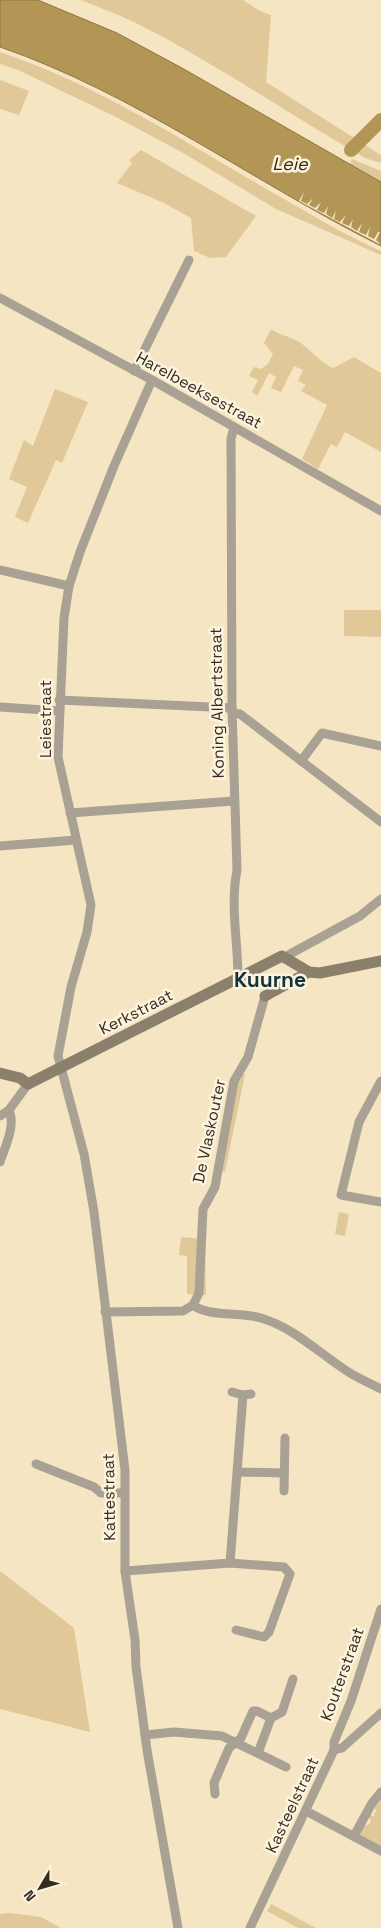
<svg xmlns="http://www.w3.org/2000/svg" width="381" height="1928" viewBox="0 0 381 1928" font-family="'Space Grotesk',sans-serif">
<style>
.green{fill:#e0c899}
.water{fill:#b39556;stroke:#8d7646}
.pier{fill:#f6e5c2}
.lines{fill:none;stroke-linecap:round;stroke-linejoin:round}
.river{stroke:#b39556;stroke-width:14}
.street{stroke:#a9a193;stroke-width:9}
.secondary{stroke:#8b806b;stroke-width:11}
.labels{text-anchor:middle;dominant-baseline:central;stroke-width:5;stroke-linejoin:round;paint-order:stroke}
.street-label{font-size:16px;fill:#342e20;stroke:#fdf3de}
.water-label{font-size:18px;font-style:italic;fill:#392c0f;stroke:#fdf3de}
.district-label{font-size:21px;font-weight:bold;fill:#123339;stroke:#fdf3de}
</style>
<rect width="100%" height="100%" fill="#f6e5c2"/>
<g class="green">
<path d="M81,0H243L260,11L271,15L266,82L381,155V163L365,158C288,114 214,62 134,22C117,14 98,7 81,0Z"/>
<path d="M0,52C101,86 191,146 284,199C315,217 347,236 381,251V255L276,209L185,154L116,117L18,70L0,64Z"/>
<path d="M0,80L29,91L19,115L0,109Z"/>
<path d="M141,150L256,216L226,257L210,258L194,251L191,218L164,203L117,183L132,163L129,160Z"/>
<path d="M352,159L381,171V182L350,165Z"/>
<path d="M271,329C279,335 285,335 293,339C306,343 317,361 333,368L354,357L381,373V452L345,432L337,447L331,444L318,469L302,459L327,405L301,391L306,385L298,381L303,370L294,366L281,392L271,388L276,377L269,373L257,396L252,392L258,380L249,376L254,367L261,369L268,364L273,354L264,343Z"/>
<path d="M55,389L88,402L62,463L56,460L28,523L15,517L27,487L9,479L24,440L33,446Z"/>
<path d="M344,610H381V637L344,636Z"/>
<path d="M239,1073L245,1074L225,1172L220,1170Z"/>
<path d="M339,1212L349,1214L345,1236L335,1234Z"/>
<path d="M181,1237L205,1239L206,1295L187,1294V1256L179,1255Z"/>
<path d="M0,1571L74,1628L90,1732L0,1709Z"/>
<path d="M381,1795V1847L360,1835L364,1821L366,1826L371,1822L368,1814L370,1811L372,1816H374V1813L376,1812L374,1804Z"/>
<path d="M271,1904L316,1928H298L267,1911Z"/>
<path d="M10,1913L41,1917L61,1928H0V1914Z"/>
</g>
<path class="water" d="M0,0H38L117,33L182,68L381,182V246C253,182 136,94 0,47Z"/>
<path class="pier" d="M304,192L301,201L307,204L313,198L309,205L315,208L321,202L317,210L324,213L328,206L326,214L332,218L336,211L334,219L340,222L346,215L342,223L349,226L353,219L351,227L357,231L362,223L359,232L366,235L370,227L368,236L374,239L378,232H380L376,240L381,245L299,201Z"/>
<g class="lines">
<path class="river" d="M351,150L381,120"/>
<g class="street">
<path d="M0,298L152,380L381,511"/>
<path d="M134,371L189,260"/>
<path d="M152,380L114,466L80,552L69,586L64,618L58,757L91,905L87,932L71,987L58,1056L84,1154L94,1212L125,1470V1571L135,1640L136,1667L147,1750L178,1928"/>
<path d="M234,427L231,439L232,708L237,870C230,906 238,941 238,978"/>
<path d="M0,570L69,586"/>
<path d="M59,700L232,708"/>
<path d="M0,707L59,711"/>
<path d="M232,713L240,714L381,822"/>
<path d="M301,761L322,733L381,746"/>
<path d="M70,813L234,801"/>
<path d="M0,846L76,840"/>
<path d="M288,958L290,954L360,916L381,899"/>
<path d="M381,1081L359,1122L341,1195L381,1202"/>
<path d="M0,1116L9,1110L28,1084"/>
<path d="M0,1162C5,1147 16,1126 9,1110"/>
<path d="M193,1305C207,1317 243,1312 261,1318C295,1328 321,1355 350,1373C360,1379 371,1384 381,1389"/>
<path d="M105,1312L183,1311L193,1305L199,1293L203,1209L215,1187L234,1081L248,1057L265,996"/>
<path d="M232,1392L243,1395"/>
<path d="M36,1464L94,1487L101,1493H124"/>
<path d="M238,1472L284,1473"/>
<path d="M284,1491L285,1438"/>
<path d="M230,1563L243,1395L251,1394"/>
<path d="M230,1563L284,1567L290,1574L269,1632L264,1637L236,1630"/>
<path d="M125,1571L230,1563"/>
<path d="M271,1718L282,1712L293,1679"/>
<path d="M145,1735L174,1732L222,1736L286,1767"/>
<path d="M334,1750L342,1748L381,1713"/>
<path d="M215,1794L214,1783L229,1748L241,1738L253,1711H257L271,1718L258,1753"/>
<path d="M306,1811L381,1851"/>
<path d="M354,1836L372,1803L381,1792"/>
<path d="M250,1928L334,1750V1742L351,1701L381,1609"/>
</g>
<g class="secondary">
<path d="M265,996L309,972"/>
<path d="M0,1073L20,1078L28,1084L282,956L309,972L320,973L381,961"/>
</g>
</g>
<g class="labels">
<g class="street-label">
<text transform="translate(199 390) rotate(29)">Harelbeeksestraat</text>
<text transform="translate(217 703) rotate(-91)">Koning Albertstraat</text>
<text transform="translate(45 719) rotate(-90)">Leiestraat</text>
<text transform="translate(136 1012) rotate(-27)">Kerkstraat</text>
<text transform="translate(209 1131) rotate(-78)">De Vlaskouter</text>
<text transform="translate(109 1497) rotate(-91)">Kattestraat</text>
<text transform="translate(342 1674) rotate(-70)">Kouterstraat</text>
<text transform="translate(292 1805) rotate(-65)">Kasteelstraat</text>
</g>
<g class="water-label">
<text x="290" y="163">Leie</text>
</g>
<g class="district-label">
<text x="270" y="979">Kuurne</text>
</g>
</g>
<g transform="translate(40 1888) rotate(232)" stroke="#fdf3de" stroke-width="4" paint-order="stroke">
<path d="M0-4L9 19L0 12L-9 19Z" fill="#342e20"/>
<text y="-8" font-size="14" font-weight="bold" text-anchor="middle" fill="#342e20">N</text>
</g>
</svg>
